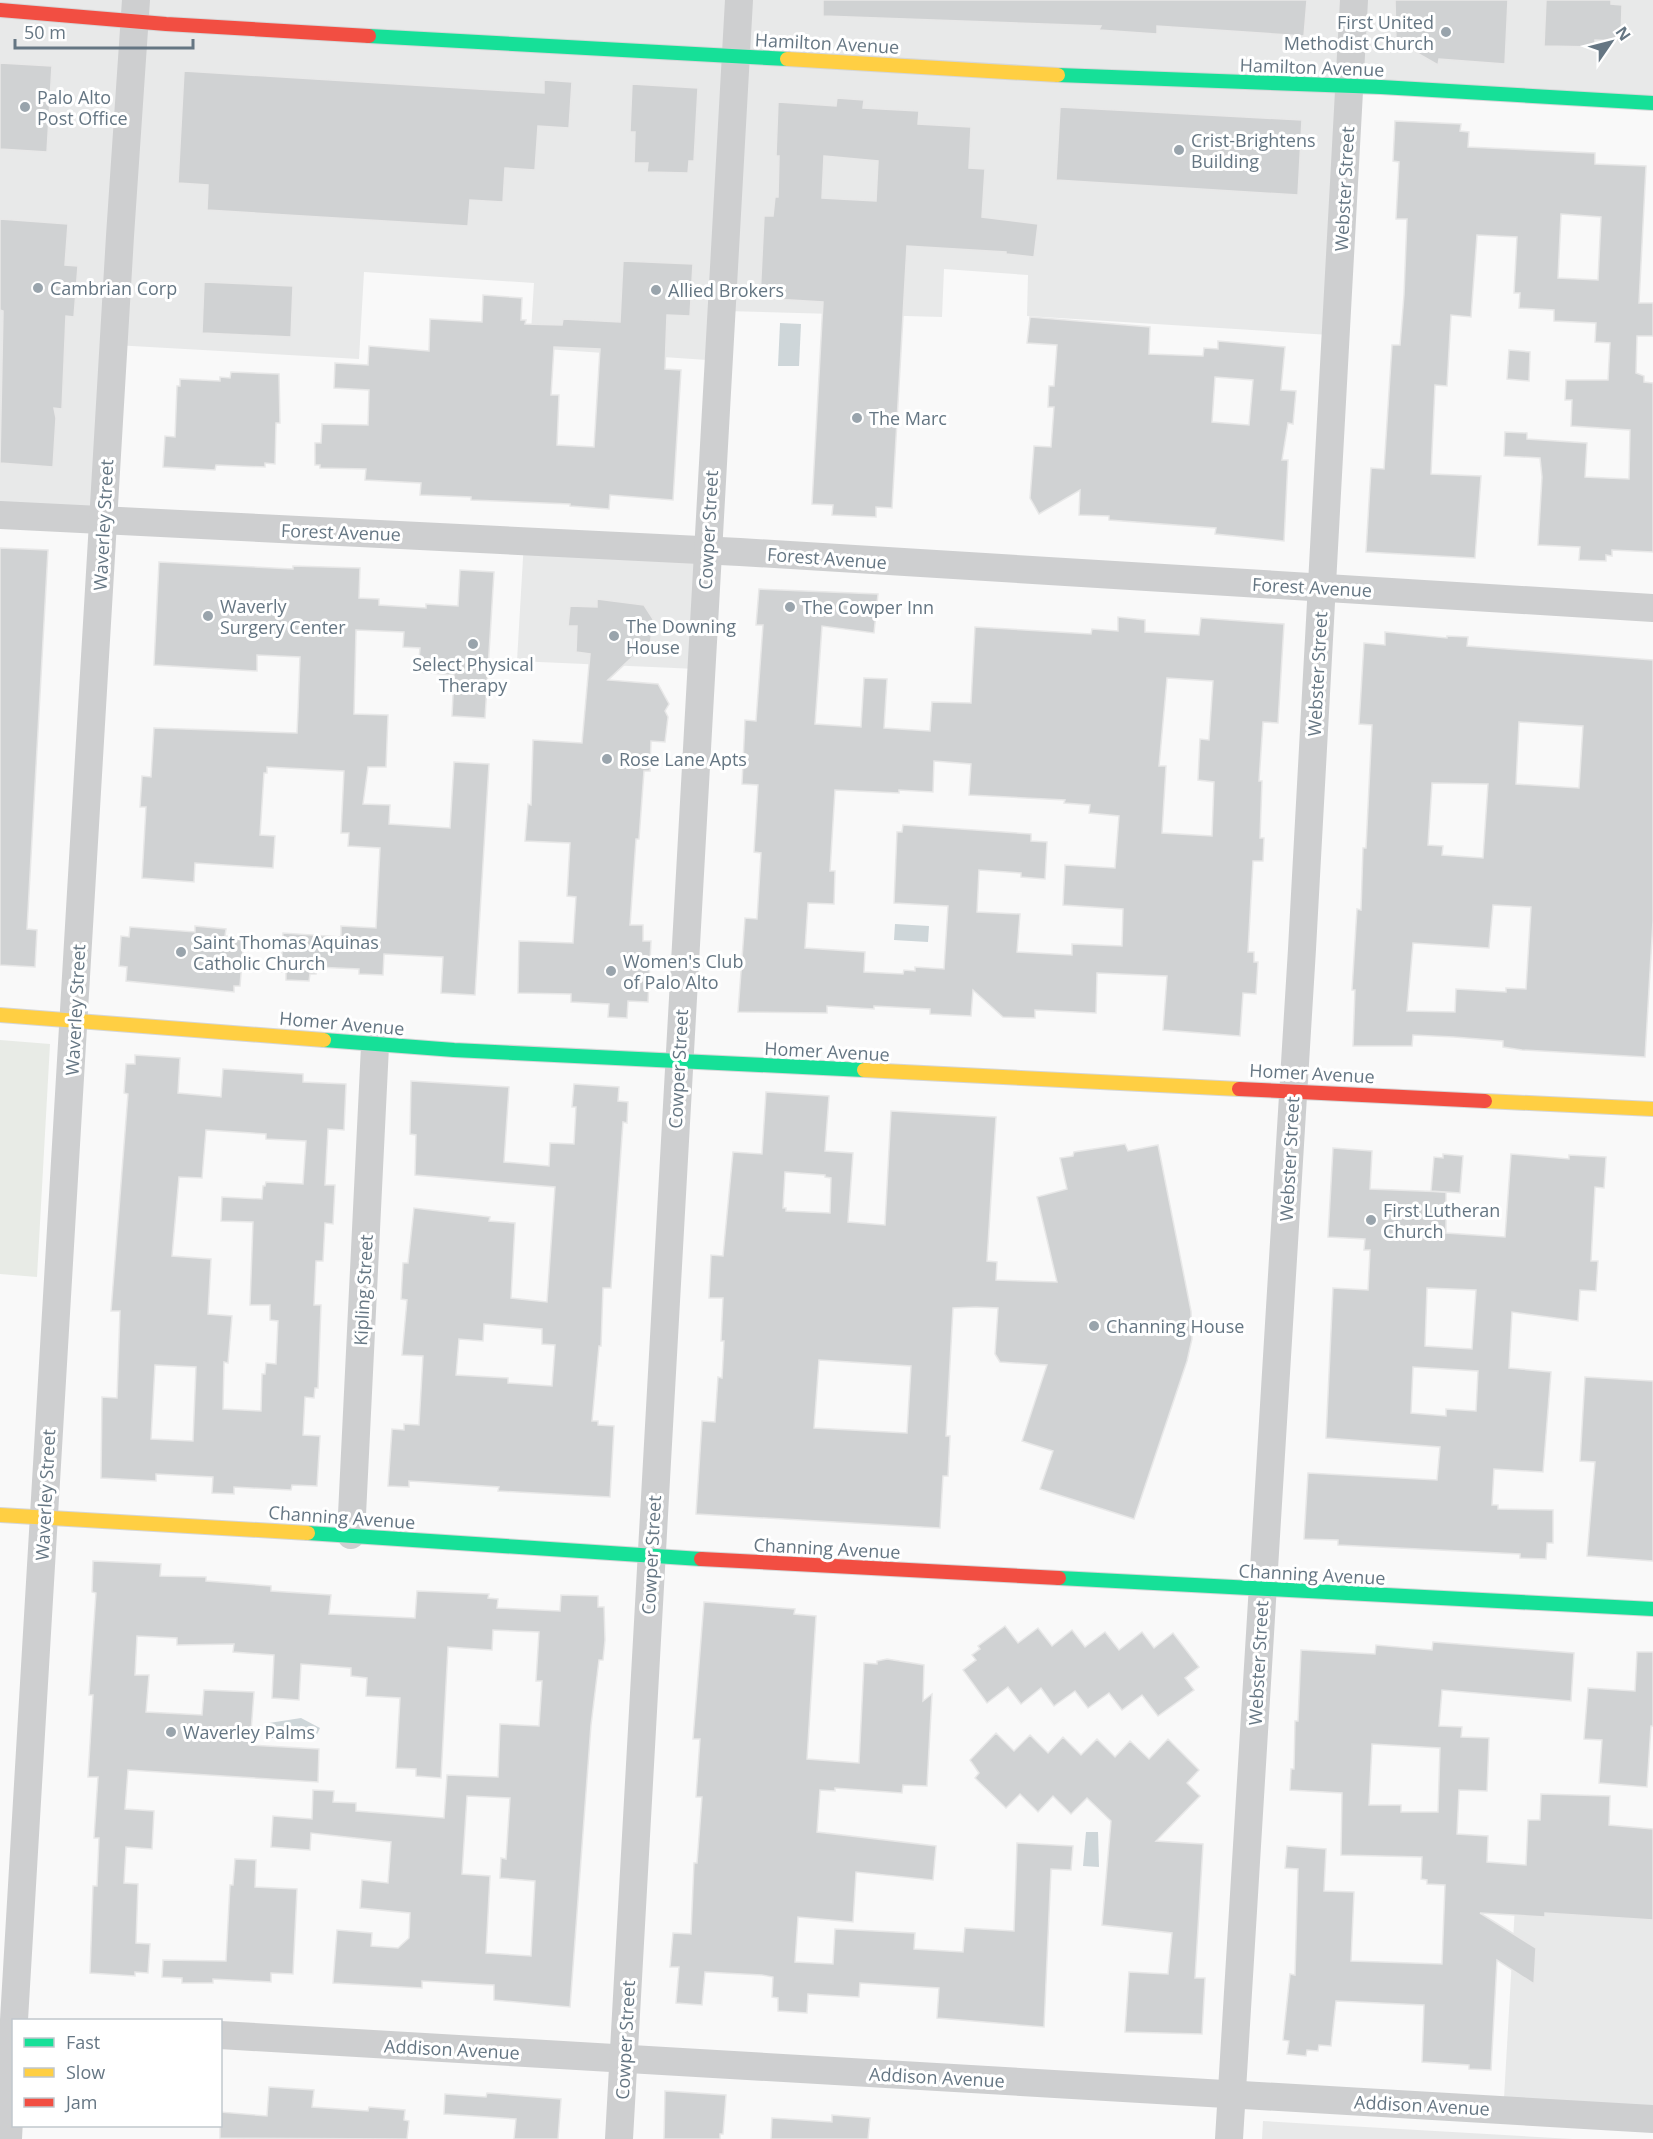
<svg xmlns="http://www.w3.org/2000/svg" width="1653" height="2139" viewBox="0 0 1653 2139" font-family="'Open Sans',sans-serif">
<style>
.built{fill:#e8e9e9}
.green{fill:#e8ebe6}
.water{fill:#ced6d9}
.building{fill:#d0d2d3;stroke:#e8e8e8;stroke-width:1.5;fill-rule:evenodd}
.lines{fill:none;stroke-linecap:round;stroke-linejoin:round}
.fast-casing{stroke:#d5d6d7;stroke-width:16}
.slow-casing{stroke:#d5d6d7;stroke-width:16}
.jam-casing{stroke:#d5d6d7;stroke-width:16}
.street{stroke:#cecfd0;stroke-width:28}
.fast{stroke:#16e098;stroke-width:14}
.slow{stroke:#ffcf43;stroke-width:14}
.jam{stroke:#f24e42;stroke-width:14}
.poi-dot{fill:#99a4ac;stroke:#fff;stroke-width:2}
.labels{text-anchor:middle;dominant-baseline:central;stroke-width:6;stroke-linejoin:round;paint-order:stroke}
.poi-label{font-size:18px;fill:#657683;stroke:#fff;text-anchor:start}
.street-label{font-size:18px;fill:#657683;stroke:#fff}
</style>
<rect width="100%" height="100%" fill="#f9f9f9"/>
<g class="built">
<path d="M0,0H1653V106L1344,89L1330,335L1027,316L1028,275L944,269L942,317L725,311L722,361L530,348L534,283L364,272L359,359L114,345L103,522L0,515Z"/>
<path d="M524,541L707,550L697,669L517,661Z"/>
<path d="M1515,1906L1653,1914V2111L1504,2098Z"/>
<path d="M1263,2121L1573,2139H1262Z"/>
</g>
<path class="green" d="M0,1040L50,1044L37,1277L0,1274Z"/>
<g class="water">
<path d="M780,323L801,324L799,366H778Z"/>
<path d="M895,924L929,926L928,942L894,940Z"/>
<path d="M301,1718L320,1728L314,1741L272,1738L269,1723Z"/>
<path d="M1086,1832H1098L1099,1867L1083,1866Z"/>
</g>
<g class="building">
<path d="M823,0H1307L1304,36L1157,26V34L1099,30L1101,26L823,16Z"/>
<path d="M1395,0H1508L1505,64L1439,59L1438,65L1396,41Z"/>
<path d="M1546,0H1611V4L1622,5L1621,41L1595,40V47L1544,46Z"/>
<path d="M0,63L52,66L47,152L0,149Z"/>
<path d="M184,71L544,93V80L572,82L569,128L538,126L535,170L505,168L503,202L470,200L468,226L207,210L208,185L178,183Z"/>
<path d="M632,84L698,88L694,161H689L688,173L647,172L648,163H634L635,132H630Z"/>
<path d="M837,98L864,100L863,108L919,111L918,124L971,127L969,168L985,169L982,217L1038,224L1034,257L1006,254V252L907,246L892,508L876,507V517L832,515L833,505L812,504L823,302L760,298L764,216H773L775,197H778L779,156H776L778,102L836,106ZM824,156L878,161L876,201L822,198Z"/>
<path d="M1060,107L1302,120L1298,195L1056,180Z"/>
<path d="M1395,121L1461,124L1460,131L1469,132L1468,147L1595,153V164L1646,166L1639,303H1653V336H1637L1636,373L1644,376V382L1653,383V552L1612,550V556L1606,555V561L1579,560L1580,547L1538,545L1542,477L1540,458L1504,456L1505,432L1527,433V439L1587,443L1585,477L1629,479L1630,430L1571,426L1572,400H1565L1566,380H1608L1610,343L1595,342L1596,323L1554,321V310L1519,308L1520,293H1514L1517,237L1477,235L1471,317L1451,315L1447,386L1435,385L1431,474L1481,476L1475,558L1366,552L1371,468L1384,469L1392,345H1400L1404,295L1407,219H1396L1399,162L1393,161ZM1561,214L1601,217L1598,280L1558,278Z"/>
<path d="M0,219L68,224L65,265L78,266L74,317L66,316L62,409L54,408L56,418L53,467L0,463L3,311L0,310Z"/>
<path d="M623,261L693,264L690,316L667,315L665,369L681,370L673,500L610,495L609,509L570,506V504L471,500V497L420,495L421,483L365,480L366,469L320,468V465H315V443H321L322,424L368,425L369,390L334,388L335,363L368,365L369,346L429,351L430,319L482,322L483,295L522,298L521,320H526L525,324L562,325L563,319L620,322ZM554,347L600,349L594,447L557,445L559,395H551Z"/>
<path d="M204,282L293,286L291,337L202,333Z"/>
<path d="M1030,317L1150,327L1149,354L1203,356L1204,348L1218,349V341L1285,347L1281,390L1296,391L1293,424L1288,423L1282,460H1288L1284,541L1215,534L1216,528L1109,520V516L1079,515L1080,490L1039,514L1030,498L1034,446L1051,447L1054,407H1048L1049,386H1054L1057,345L1027,343ZM1215,377L1253,380L1249,425L1212,422Z"/>
<path d="M1509,350L1530,352L1529,381L1507,379Z"/>
<path d="M231,372L279,374L280,423H276L275,464L265,463V467L216,465L215,470L163,467L165,436L175,437L177,386H180V379L220,381V377L230,378Z"/>
<path d="M0,548L48,550L27,929L37,930L35,967L0,965Z"/>
<path d="M159,562L293,569V566L360,568L359,598L379,599V605L426,608V604L458,606L460,570L494,572L485,718L452,716L454,675L418,672L420,648L403,647L404,632L356,630L354,714L388,715L386,767H368L363,804L390,805L389,824L450,828L454,762L489,764L475,995L441,993L443,957L384,954L383,975L359,974V969L316,967V974H310L309,981L286,980V972H281L283,933L341,937V926L376,928L380,848L348,846L349,833H341L344,771L267,767V773H264L260,835L275,836L273,868L195,863L194,882L142,878L146,807H140L142,776L151,777L154,728L297,733L298,711L300,657L257,655V671L154,665Z"/>
<path d="M759,589L878,594L874,633L822,626L815,724L861,727L864,678L887,679L884,728L930,731L932,702L971,703L975,627L1091,634L1092,629L1118,631V617L1145,620V632L1199,635L1201,618L1284,624L1278,723L1263,722L1259,781H1262L1260,838H1264L1263,861H1253L1248,952H1254V962H1258L1256,994L1243,993L1240,1036L1163,1030L1167,976L1097,973L1096,1013L1035,1010V1018L1003,1017L973,990L971,1016L930,1014V1009L874,1006V1009L827,1006V1013L738,1012L745,918L757,919L761,853L754,852L758,785L742,784L745,720L756,721L763,625H756ZM1167,678L1213,681L1209,740L1200,739L1198,780L1214,782L1212,836L1162,833L1166,766H1159ZM934,761L971,764L969,795L1065,800L1064,803L1090,805L1089,813L1119,816L1115,868L1065,865L1063,905L1123,909L1122,946L1072,944V955L1017,952L1020,914L977,912L979,870L1021,873V877L1045,879L1047,842L1031,841V834L903,825L902,832H897L894,903L948,906L944,969L915,967V971L904,970L903,974L864,972L865,952L805,948L808,903L834,904L835,871H830L835,790L899,793V790L933,792Z"/>
<path d="M597,599L644,605L653,619L650,647H643L608,680L658,684L669,704L665,711L668,717L665,742L651,741L650,771H644L639,839H636L630,925H643V941H651L648,1002L628,1001L627,1018L608,1017L609,1004L571,1002V994L518,993L519,941L573,943L576,897L567,896L570,843L525,841L528,804L531,805L533,740L582,743L590,654L576,652L577,626H568L570,606L597,607Z"/>
<path d="M1385,632L1447,638V636L1468,637L1467,646L1653,660V921L1645,1057L1522,1050L1503,1047V1041L1454,1037L1413,1035L1412,1046H1353L1355,990H1352L1357,909L1361,910L1363,848H1366L1372,725L1359,724L1364,643L1385,645ZM1519,722L1583,726L1579,788L1516,784ZM1432,783L1488,784L1483,858L1442,855L1443,846L1428,845ZM1493,905L1531,907L1526,989L1506,988V992L1456,989L1455,1012L1407,1011L1413,943L1489,948Z"/>
<path d="M195,926L226,929L225,936L244,937L240,986H234V992L126,981L127,967L119,966L121,936L129,937L130,927L195,932Z"/>
<path d="M135,1055L180,1058L178,1093L221,1097L223,1069L303,1074V1082L346,1084L344,1130L328,1129L325,1185H335L333,1224L325,1223L323,1261H316L314,1305H321L318,1388H315L314,1398L305,1397L303,1435L320,1436L317,1486L292,1485L291,1490L234,1487V1494L212,1493L213,1477L156,1474V1481L101,1478L102,1397L117,1398L120,1311H111L128,1094L124,1093L126,1064H135ZM206,1130L266,1134V1139L306,1141L303,1184L266,1182L265,1186H263L262,1199L222,1197L221,1221L253,1222L250,1305H270V1320L278,1321L276,1364L266,1363L265,1374H262L261,1411L223,1409L224,1362L228,1363L232,1316L208,1314L211,1259L172,1256L179,1177L202,1178ZM155,1365L196,1367L193,1441L151,1439Z"/>
<path d="M411,1081L509,1087L504,1162L549,1166L550,1143L574,1144L576,1107H572L574,1084L619,1087L618,1101L628,1102L627,1123L623,1122L611,1288H603L601,1346H599L592,1421H598V1425L614,1426L610,1497L498,1491L499,1487L426,1482L409,1481V1487L388,1486L392,1429L404,1430V1424L419,1425L423,1356L402,1355L407,1300L401,1299L403,1263H408L414,1208L490,1217L489,1221L515,1223L511,1298L547,1302L555,1187L415,1175L416,1135L410,1134ZM484,1324L542,1329V1344L555,1345L552,1386L508,1383V1378L456,1375L459,1339L483,1341Z"/>
<path d="M766,1092L829,1096L825,1151L853,1153L848,1222L885,1225L891,1111L996,1117L987,1261L997,1262L996,1280L1057,1282L1037,1197L1067,1189L1060,1158L1073,1156L1074,1152L1125,1144L1128,1151L1158,1145L1191,1311L1192,1339L1187,1361L1134,1519L1040,1489L1053,1451L1022,1441L1047,1365L1000,1362L995,1354L998,1308L976,1307L953,1308L946,1436H950L948,1476H943L940,1528L696,1514L702,1421L715,1422L718,1377L722,1378L724,1341H721L723,1298H709L711,1255L723,1256L733,1152L762,1154ZM785,1172L825,1175V1177L831,1178L830,1213L786,1211V1208H783ZM819,1360L911,1366L907,1433L814,1428Z"/>
<path d="M1333,1148L1372,1151L1370,1189L1446,1192V1233L1505,1237L1511,1154L1569,1159V1155L1606,1157L1604,1188L1595,1187L1591,1261H1598L1596,1291L1580,1290L1578,1321L1512,1312L1509,1368L1551,1372L1543,1472L1494,1469L1492,1505H1498V1509L1553,1510V1543H1547L1546,1559L1520,1558V1554L1338,1545V1540L1304,1539L1308,1473L1437,1480L1440,1447L1326,1438L1333,1288L1368,1290L1370,1250H1364L1365,1239L1328,1237ZM1427,1288L1476,1290L1472,1349L1425,1346ZM1413,1367L1478,1371L1476,1411L1446,1409V1416L1411,1413Z"/>
<path d="M1443,1154L1463,1156L1460,1193L1431,1191L1434,1157L1443,1158Z"/>
<path d="M1585,1377L1653,1381V1561L1587,1556L1595,1462L1580,1461Z"/>
<path d="M93,1561L161,1564L160,1576L206,1577V1581L271,1586V1591L331,1595L329,1614L415,1618L417,1591L489,1594L488,1598L498,1599L497,1608L560,1611L561,1595L598,1596V1607H604L605,1640L603,1660H599L591,1725L570,2007L494,2000V1985L422,1981V1988L333,1983L337,1930L372,1933L371,1946L398,1948L409,1938L410,1913L360,1908L362,1880L388,1883L391,1842L311,1833L310,1850L271,1847L273,1816L312,1819L313,1790L334,1791L333,1802L356,1803V1811L444,1818L447,1775L498,1777L500,1724L539,1726L542,1681H536L539,1632L493,1630L492,1650L448,1647L441,1778L416,1776V1769L396,1768L400,1698L366,1696L367,1678L351,1676V1668L301,1664L299,1700L272,1698L274,1655L233,1652L234,1644L177,1645V1638L137,1636L135,1675H149L146,1712L202,1715L204,1690L254,1692L250,1745L319,1749L318,1782L128,1770L125,1809L154,1811L152,1849L126,1847L124,1883L138,1884L136,1943L150,1944L148,1973L135,1972V1976L90,1973L93,1886H97L99,1838H94L98,1777H88L93,1695H89L96,1593L92,1592ZM467,1796L510,1798L506,1859L501,1858L500,1878L535,1881L531,1956L486,1953L490,1876L462,1874Z"/>
<path d="M704,1602L795,1609L794,1614L816,1616L807,1759L859,1763L864,1663L877,1664V1661L887,1659L924,1665L923,1701L932,1694L927,1786L903,1785L902,1793L835,1788V1791L820,1790L817,1832L936,1846L933,1880L856,1872L853,1922L798,1917L795,1962L833,1964L835,1929L915,1933L914,1949L963,1952L965,1928L1014,1931L1017,1843L1073,1846L1071,1870L1051,1869L1044,2027L937,2018L939,1988L860,1983L859,1997L808,1994L807,2013L778,2011V1998L772,1997L773,1977L762,1975L705,1972L702,2005L676,2003L679,1967H670L673,1933L691,1934L694,1863H697L702,1797H696L700,1739H693Z"/>
<path d="M1005,1626L1018,1643L1038,1628L1052,1646L1072,1630L1085,1647L1105,1632L1119,1650L1142,1632L1154,1648L1173,1633L1199,1667L1185,1678L1194,1690L1158,1716L1142,1695L1122,1710L1109,1693L1088,1708L1075,1691L1054,1706L1041,1688L1021,1704L1008,1687L987,1703L963,1670L976,1660L972,1655L980,1649L978,1646Z"/>
<path d="M1433,1642L1574,1653L1571,1701L1442,1690L1439,1726L1462,1727L1461,1737L1489,1738L1487,1791L1459,1790L1457,1834L1488,1836L1487,1862L1526,1865L1528,1820H1540L1541,1794L1610,1796L1609,1825L1653,1829V1920L1545,1913V1917L1480,1913L1536,1948L1534,1984L1497,1960L1491,2070L1469,2069V2065L1422,2062L1424,2005L1336,2001L1331,2046L1319,2045L1318,2051L1307,2050L1306,2056L1287,2054L1289,2041L1283,2040L1290,1974L1295,1975L1298,1869L1285,1868L1287,1846L1326,1849L1324,1891L1354,1892L1351,1961L1442,1964L1445,1885L1427,1884V1880L1421,1879L1422,1857L1341,1855L1342,1793L1290,1790L1291,1769H1294L1295,1721H1298L1301,1650L1375,1654L1376,1645L1432,1650ZM1372,1744L1440,1748L1438,1812H1401V1805H1369Z"/>
<path d="M1637,1652H1653V1726H1651L1647,1787L1599,1783L1602,1740L1584,1739L1588,1688L1635,1691Z"/>
<path d="M996,1733L1014,1751L1030,1735L1048,1753L1063,1737L1081,1755L1097,1739L1115,1757L1130,1741L1149,1759L1168,1739L1199,1770L1187,1783L1200,1796L1156,1841L1203,1844L1195,1978H1205L1202,2034L1125,2032L1129,1972L1168,1974L1172,1933L1102,1925L1111,1821L1087,1798L1071,1814L1053,1796L1038,1812L1020,1794L1006,1808L975,1778L979,1773L970,1760Z"/>
<path d="M235,1859L256,1860L255,1887L297,1889L293,1974L271,1973V1982L213,1979V1983H182V1978L162,1977L163,1960L226,1961L230,1885H233Z"/>
<path d="M269,2087L314,2090L312,2107L368,2111L369,2107L405,2110L404,2120L409,2121L407,2139L220,2138V2112L267,2116Z"/>
<path d="M665,2091L726,2095L723,2134H720V2139H664Z"/>
<path d="M487,2093L561,2099L558,2139H514L516,2119L444,2114L445,2094L486,2097Z"/>
<path d="M832,2115L870,2118L868,2139H771L772,2118L832,2122Z"/>
</g>
<g class="lines">
<g class="fast-casing">
<g id="fast">
<path d="M369,36L787,59"/>
<path d="M1058,75L1381,87L1653,103"/>
<path d="M324,1040L454,1050L864,1070"/>
<path d="M308,1533L701,1559"/>
<path d="M1059,1578L1653,1609"/>
</g>
</g>
<g class="slow-casing">
<g id="slow">
<path d="M787,59L1058,75"/>
<path d="M0,1015L324,1040"/>
<path d="M864,1070L1239,1089"/>
<path d="M1485,1101L1653,1109"/>
<path d="M0,1515L308,1533"/>
</g>
</g>
<g class="jam-casing">
<g id="jam">
<path d="M0,10L166,24L369,36"/>
<path d="M1239,1089L1485,1101"/>
<path d="M701,1559L1059,1578"/>
</g>
</g>
<g class="street">
<path d="M0,515L740,552L1653,608"/>
<path d="M351,1535L375,1046"/>
<path d="M14,2020L120,236L136,0"/>
<path d="M220,2035L1653,2119"/>
<path d="M8,2139L14,2023"/>
<path d="M619,2139L739,0"/>
<path d="M1229,2139L1302,949L1354,0"/>
</g>
<use href="#fast" class="fast"/>
<use href="#slow" class="slow"/>
<use href="#jam" class="jam"/>
</g>
<g class="poi-dot">
<circle cx="1446" cy="32" r="6"/>
<circle cx="25" cy="107" r="6"/>
<circle cx="1179" cy="150" r="6"/>
<circle cx="38" cy="288" r="6"/>
<circle cx="656" cy="290" r="6"/>
<circle cx="857" cy="418" r="6"/>
<circle cx="790" cy="607" r="6"/>
<circle cx="208" cy="616" r="6"/>
<circle cx="614" cy="636" r="6"/>
<circle cx="473" cy="644" r="6"/>
<circle cx="607" cy="759" r="6"/>
<circle cx="181" cy="952" r="6"/>
<circle cx="611" cy="971" r="6"/>
<circle cx="1371" cy="1220" r="6"/>
<circle cx="1094" cy="1326" r="6"/>
<circle cx="171" cy="1732" r="6"/>
</g>
<g class="labels">
<g class="poi-label">
<text x="1434" y="22" text-anchor="end">First United<tspan x="1434" dy="21">Methodist Church</tspan></text>
<text x="37" y="97">Palo Alto<tspan x="37" dy="21">Post Office</tspan></text>
<text x="1191" y="140">Crist-Brightens<tspan x="1191" dy="21">Building</tspan></text>
<text x="50" y="288">Cambrian Corp</text>
<text x="668" y="290">Allied Brokers</text>
<text x="869" y="418">The Marc</text>
<text x="220" y="606">Waverly<tspan x="220" dy="21">Surgery Center</tspan></text>
<text x="802" y="607">The Cowper Inn</text>
<text x="626" y="626">The Downing<tspan x="626" dy="21">House</tspan></text>
<text x="473" y="664" text-anchor="middle">Select Physical<tspan x="473" dy="21">Therapy</tspan></text>
<text x="619" y="759">Rose Lane Apts</text>
<text x="193" y="942">Saint Thomas Aquinas<tspan x="193" dy="21">Catholic Church</tspan></text>
<text x="623" y="961">Women's Club<tspan x="623" dy="21">of Palo Alto</tspan></text>
<text x="1383" y="1210">First Lutheran<tspan x="1383" dy="21">Church</tspan></text>
<text x="1106" y="1326">Channing House</text>
<text x="183" y="1732">Waverley Palms</text>
</g>
<g class="street-label">
<text transform="translate(827 43) rotate(3)">Hamilton Avenue</text>
<text transform="translate(1312 67) rotate(2)">Hamilton Avenue</text>
<text transform="translate(1344 189) rotate(-87)">Webster Street</text>
<text transform="translate(103 525) rotate(-87)">Waverley Street</text>
<text transform="translate(708 530) rotate(-87)">Cowper Street</text>
<text transform="translate(341 532) rotate(2)">Forest Avenue</text>
<text transform="translate(827 558) rotate(4)">Forest Avenue</text>
<text transform="translate(1312 587) rotate(3)">Forest Avenue</text>
<text transform="translate(1317 674) rotate(-87)">Webster Street</text>
<text transform="translate(75 1010) rotate(-87)">Waverley Street</text>
<text transform="translate(342 1023) rotate(5)">Homer Avenue</text>
<text transform="translate(827 1051) rotate(3)">Homer Avenue</text>
<text transform="translate(678 1069) rotate(-87)">Cowper Street</text>
<text transform="translate(1312 1073) rotate(3)">Homer Avenue</text>
<text transform="translate(1289 1159) rotate(-87)">Webster Street</text>
<text transform="translate(363 1290) rotate(-87)">Kipling Street</text>
<text transform="translate(45 1495) rotate(-87)">Waverley Street</text>
<text transform="translate(342 1517) rotate(4)">Channing Avenue</text>
<text transform="translate(827 1548) rotate(3)">Channing Avenue</text>
<text transform="translate(651 1555) rotate(-87)">Cowper Street</text>
<text transform="translate(1312 1574) rotate(3)">Channing Avenue</text>
<text transform="translate(1258 1663) rotate(-87)">Webster Street</text>
<text transform="translate(625 2040) rotate(-87)">Cowper Street</text>
<text transform="translate(452 2049) rotate(3)">Addison Avenue</text>
<text transform="translate(937 2077) rotate(3)">Addison Avenue</text>
<text transform="translate(1422 2105) rotate(3)">Addison Avenue</text>
</g>
</g>
<rect x="12" y="2019" width="210" height="108" fill="#ffffff" stroke="#c1c8cd" stroke-width="1.5"/>
<rect x="24" y="2038" width="30" height="9" fill="#16e098" stroke="#c1c8cd" stroke-width="1.5"/>
<text x="66" y="2049" font-size="18" fill="#657683">Fast</text>
<rect x="24" y="2068" width="30" height="9" fill="#ffcf43" stroke="#c1c8cd" stroke-width="1.5"/>
<text x="66" y="2079" font-size="18" fill="#657683">Slow</text>
<rect x="24" y="2098" width="30" height="9" fill="#f24e42" stroke="#c1c8cd" stroke-width="1.5"/>
<text x="66" y="2109" font-size="18" fill="#657683">Jam</text>
<g transform="translate(1611 42) rotate(55)" stroke="#ffffff" stroke-width="4.5" paint-order="stroke">
<path d="M0-4.5L10 22L0 15L-10 22Z" fill="#657683"/>
<text y="-9" font-size="16" font-weight="bold" text-anchor="middle" fill="#657683">N</text>
</g>
<path d="M15 39v9h178v-9" fill="none" stroke="#657683" stroke-width="3"/>
<text x="24" y="39" font-size="18" fill="#657683" stroke="#ffffff" stroke-width="4.5" paint-order="stroke">50 m</text>
</svg>
